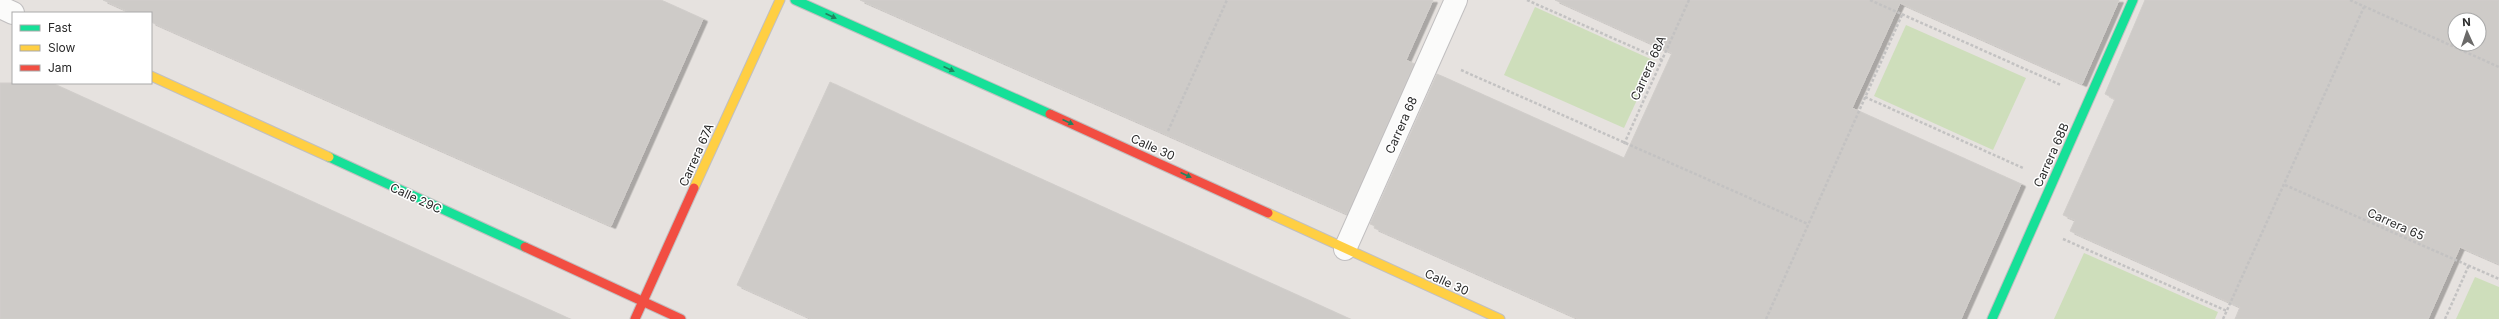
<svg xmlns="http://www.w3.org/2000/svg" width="2499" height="319" viewBox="0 0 2499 319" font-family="Inter,sans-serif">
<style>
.green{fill:#cedebb}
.building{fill:#cecbc8;stroke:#d1cecb;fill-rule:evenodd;filter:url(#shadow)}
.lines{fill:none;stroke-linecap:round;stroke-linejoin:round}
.street-casing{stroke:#c1bfc0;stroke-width:24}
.fast-casing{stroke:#c1bfc0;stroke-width:11}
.slow-casing{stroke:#c1bfc0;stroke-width:11}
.jam-casing{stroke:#c1bfc0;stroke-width:11}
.path{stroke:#c3c2c2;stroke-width:2.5;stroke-dasharray:3 2;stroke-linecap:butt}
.street{stroke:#fbfbfa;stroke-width:22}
.fast{stroke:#16e098;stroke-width:9}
.slow{stroke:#ffcf43;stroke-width:9}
.jam{stroke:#f24e42;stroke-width:9}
.oneway{fill:#208460}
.labels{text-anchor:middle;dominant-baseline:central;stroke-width:3;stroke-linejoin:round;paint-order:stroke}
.street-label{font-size:12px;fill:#292929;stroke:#fff}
</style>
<defs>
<filter id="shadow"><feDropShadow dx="4.5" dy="2.5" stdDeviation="0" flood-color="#0004"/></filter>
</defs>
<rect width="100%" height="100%" fill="#e6e2df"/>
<g class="green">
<path d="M1535,7L1655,61L1624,128L1504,75Z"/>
<path d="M1906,25L2026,78L1993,150L1874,96Z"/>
<path d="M2084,253L2218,312L2215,319H2054Z"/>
<path d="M2475,277L2499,287V319H2456Z"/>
</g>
<g class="building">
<path d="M103,0H661L703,19L611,226L151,22V13H132Z"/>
<path d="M860,0H1433L1406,60L1414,64L1347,214Z"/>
<path d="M1555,0H2119L2082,84L1900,3L1852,108L2021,184L1961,319H1579L1374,228L1375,226L1370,224L1437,74L1624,158L1672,53Z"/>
<path d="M2145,0H2499V264L2460,247L2428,319H2235L2240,307L2070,231L2075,220L2063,215L2115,99L2105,94ZM2455,20H2479V44H2455Z"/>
<path d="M830,82L920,124L1350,319H812L768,299L737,285Z"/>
<path d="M0,83H52L570,319H0Z"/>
</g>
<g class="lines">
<g class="street-casing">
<g id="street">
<path d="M0,7L13,13"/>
<path d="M1345,249L1456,0"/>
</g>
</g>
<g class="fast-casing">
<g id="fast">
<path d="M795,0L1050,114"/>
<path d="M329,157L525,247"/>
<path d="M1992,319L2133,0"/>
</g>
</g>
<g class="slow-casing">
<g id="slow">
<path d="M151,76L329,157"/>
<path d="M694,188L780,0"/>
<path d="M1268,213L1500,319"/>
</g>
</g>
<g class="jam-casing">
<g id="jam">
<path d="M1050,114L1268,213"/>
<path d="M525,247L681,319"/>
<path d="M635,319L694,188"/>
</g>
</g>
<g class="path">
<path d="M1527,0L1662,60"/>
<path d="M1870,0L2061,85"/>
<path d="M2350,0L2499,67"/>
<path d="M1461,70L1808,224"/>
<path d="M1865,97L2023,168"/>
<path d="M1168,131L1227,0"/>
<path d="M1624,144L1689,0"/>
<path d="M2285,185L2499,279"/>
<path d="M2063,239L2227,311"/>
<path d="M1766,319L1902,15"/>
<path d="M2223,319L2364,7"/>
<path d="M2445,319L2469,265"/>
</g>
<use href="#street" class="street"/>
<use href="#fast" class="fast"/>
<use href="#slow" class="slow"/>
<use href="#jam" class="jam"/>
</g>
<defs><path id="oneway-solid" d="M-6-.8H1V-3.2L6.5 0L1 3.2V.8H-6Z"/></defs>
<g class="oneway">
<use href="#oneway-solid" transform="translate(831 16) rotate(24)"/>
<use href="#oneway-solid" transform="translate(949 69) rotate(24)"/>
<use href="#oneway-solid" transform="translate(1068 122) rotate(24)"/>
<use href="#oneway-solid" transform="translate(1186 175) rotate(25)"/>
</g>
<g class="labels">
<g class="street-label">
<text transform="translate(1648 68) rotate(-66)">Carrera 68A</text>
<text transform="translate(1401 125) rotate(-66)">Carrera 68</text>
<text transform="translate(1153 147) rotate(24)">Calle 30</text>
<text transform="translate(696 155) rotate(-66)">Carrera 67A</text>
<text transform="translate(2051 155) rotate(-66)">Carrera 68B</text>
<text transform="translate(416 198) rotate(25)">Calle 29C</text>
<text transform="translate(2396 224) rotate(24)">Carrera 65</text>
<text transform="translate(1447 282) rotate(24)">Calle 30</text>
</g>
</g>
<rect x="12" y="12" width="140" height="72" fill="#ffffff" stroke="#a9a9a9"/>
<rect x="20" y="25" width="20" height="6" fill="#16e098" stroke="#a9a9a9"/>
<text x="48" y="32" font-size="12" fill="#292929">Fast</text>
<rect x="20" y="45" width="20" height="6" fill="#ffcf43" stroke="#a9a9a9"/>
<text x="48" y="52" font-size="12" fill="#292929">Slow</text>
<rect x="20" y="65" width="20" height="6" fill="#f24e42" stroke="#a9a9a9"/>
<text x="48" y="72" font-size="12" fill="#292929">Jam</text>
<g transform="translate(2467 32) rotate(357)"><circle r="19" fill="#ffffff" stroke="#a9a9a9"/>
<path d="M0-3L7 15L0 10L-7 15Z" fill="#6b6a69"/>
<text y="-6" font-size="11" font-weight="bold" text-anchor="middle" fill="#292929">N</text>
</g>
</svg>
